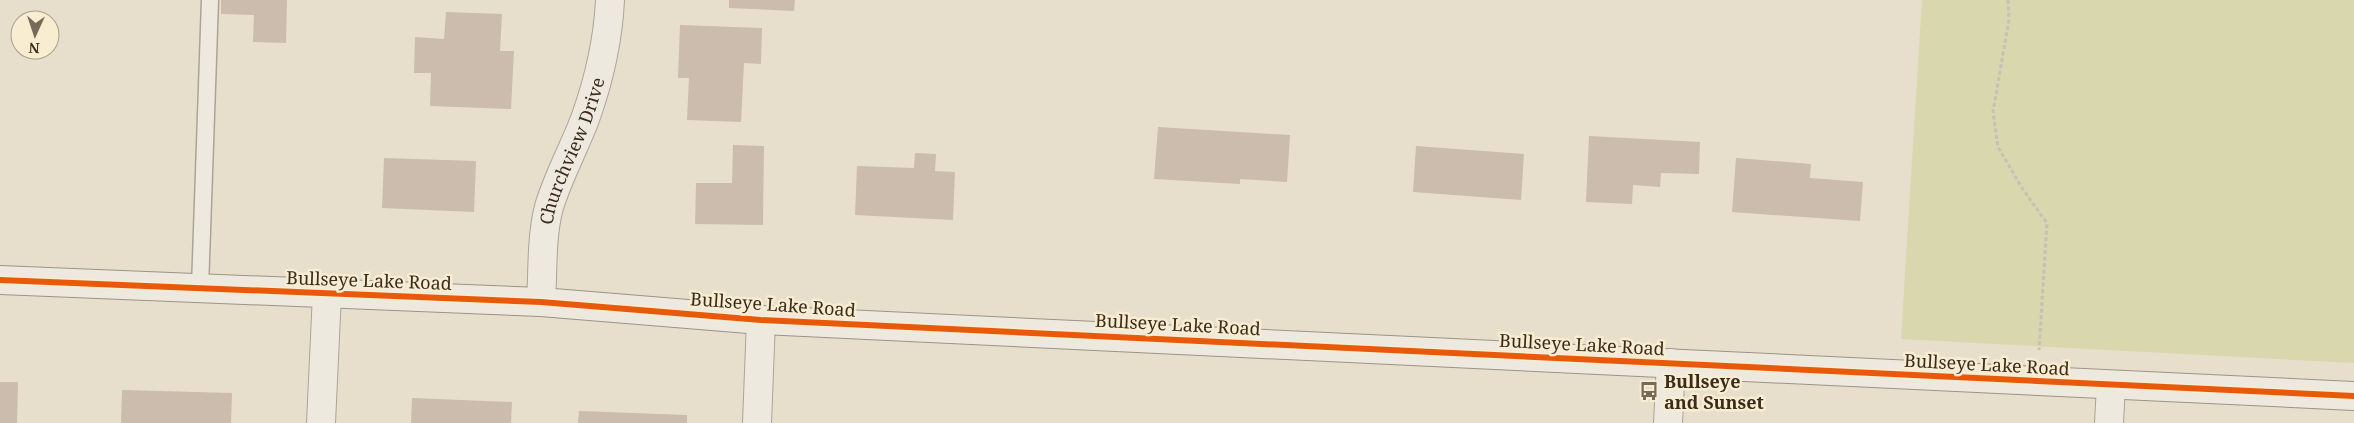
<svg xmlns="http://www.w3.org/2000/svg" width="2354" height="423" viewBox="0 0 2354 423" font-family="'Noto Serif',serif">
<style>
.green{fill:#d8d7ad}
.building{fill:#cbbcad}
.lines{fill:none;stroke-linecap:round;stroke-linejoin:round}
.lane-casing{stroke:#aca396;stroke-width:19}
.street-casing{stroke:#aca396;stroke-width:30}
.secondary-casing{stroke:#9c9385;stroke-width:30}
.path{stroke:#c7c0b6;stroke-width:3;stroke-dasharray:4 2.5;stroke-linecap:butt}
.lane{stroke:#eee9df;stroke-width:16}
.street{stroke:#eee9df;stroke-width:28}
.secondary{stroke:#eee9df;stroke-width:28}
.cycleway-casing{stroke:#f8edd1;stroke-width:9}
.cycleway{stroke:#e8590c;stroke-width:6}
.labels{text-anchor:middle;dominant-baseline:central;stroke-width:5;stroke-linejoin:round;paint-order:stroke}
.street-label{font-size:18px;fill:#3b2b1c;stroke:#f8edd1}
.poi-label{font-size:18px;font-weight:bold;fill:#3b2b1c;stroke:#f8edd1;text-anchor:start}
</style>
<rect width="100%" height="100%" fill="#e7dfcc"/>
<path class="green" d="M1922,0H2354V363L1901,339Z"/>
<g class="building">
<path d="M221,0H287L286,43L253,42L254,15L221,14Z"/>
<path d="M729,0H795L794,11L729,8Z"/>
<path d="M446,12L502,14L500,51H514L511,109L430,106L431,73H414L415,37L444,39Z"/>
<path d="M680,25L762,28L761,64L744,63L741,122L687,120L689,78H678Z"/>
<path d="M1158,127L1290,135L1287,182L1240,179V184L1154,179Z"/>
<path d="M1589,136L1700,142L1699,174L1661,173L1660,187L1633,185L1632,204L1586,202Z"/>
<path d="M733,145L764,146L763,225L695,224L696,183H732Z"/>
<path d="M1416,146L1524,154L1521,200L1413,192Z"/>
<path d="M915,153L936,154L935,171L955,172L953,220L855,215L857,166L914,168Z"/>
<path d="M384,158L476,161L474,212L382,208Z"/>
<path d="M1736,158L1811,164L1810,178L1863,182L1860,221L1732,212Z"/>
<path d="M0,382H18L17,423H0Z"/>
<path d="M122,390L232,393L231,423H121Z"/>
<path d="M412,398L512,402L511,423H411Z"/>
<path d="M579,411L687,415V423H578Z"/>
</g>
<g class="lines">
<g class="lane-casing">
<path id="lane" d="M200,288L210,0"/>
</g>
<g class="street-casing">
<g id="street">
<path id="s1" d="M541,302C543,272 541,237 549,207C558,177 574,148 585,119C599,80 608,41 610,0"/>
<path d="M321,423L327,294"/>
<path d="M757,423L761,320"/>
<path d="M1668,423L1671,363"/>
<path d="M2109,423L2111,385"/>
</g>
</g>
<g class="secondary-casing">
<path id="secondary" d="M0,280L541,302L761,320L2354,396"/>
</g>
<path class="path" d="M2008,0L2009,19L1993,112L1998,147L2022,188L2047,223L2039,350"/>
<use href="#lane" class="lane"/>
<use href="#street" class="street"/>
<use href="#secondary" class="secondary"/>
<g class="cycleway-casing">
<path id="cycleway" d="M0,280L541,302L761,320L2354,396"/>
</g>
<use href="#cycleway" class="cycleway"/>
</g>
<defs>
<g id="bus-bare" transform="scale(1.5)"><path d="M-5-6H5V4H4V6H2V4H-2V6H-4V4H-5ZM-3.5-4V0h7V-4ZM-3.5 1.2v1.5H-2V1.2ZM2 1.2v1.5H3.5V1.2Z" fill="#776a5a" stroke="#f8edd1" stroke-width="2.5" paint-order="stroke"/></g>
</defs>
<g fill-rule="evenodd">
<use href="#bus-bare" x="1649" y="391"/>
</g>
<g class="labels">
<g class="street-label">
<text stroke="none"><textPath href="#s1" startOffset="156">Churchview Drive</textPath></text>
<text transform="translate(369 280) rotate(2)">Bullseye Lake Road</text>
<text transform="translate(773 304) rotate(4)">Bullseye Lake Road</text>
<text transform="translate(1178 324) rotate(3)">Bullseye Lake Road</text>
<text transform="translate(1582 344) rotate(3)">Bullseye Lake Road</text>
<text transform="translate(1987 364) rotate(3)">Bullseye Lake Road</text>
</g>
<g class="poi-label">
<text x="1664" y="381">Bullseye<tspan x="1664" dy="21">and Sunset</tspan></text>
</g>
</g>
<g transform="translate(35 35) rotate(183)"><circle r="24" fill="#f8edd1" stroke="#ac9f89"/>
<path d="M0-4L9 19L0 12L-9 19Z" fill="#776a5a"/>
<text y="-8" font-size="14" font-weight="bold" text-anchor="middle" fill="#3b2b1c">N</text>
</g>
</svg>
